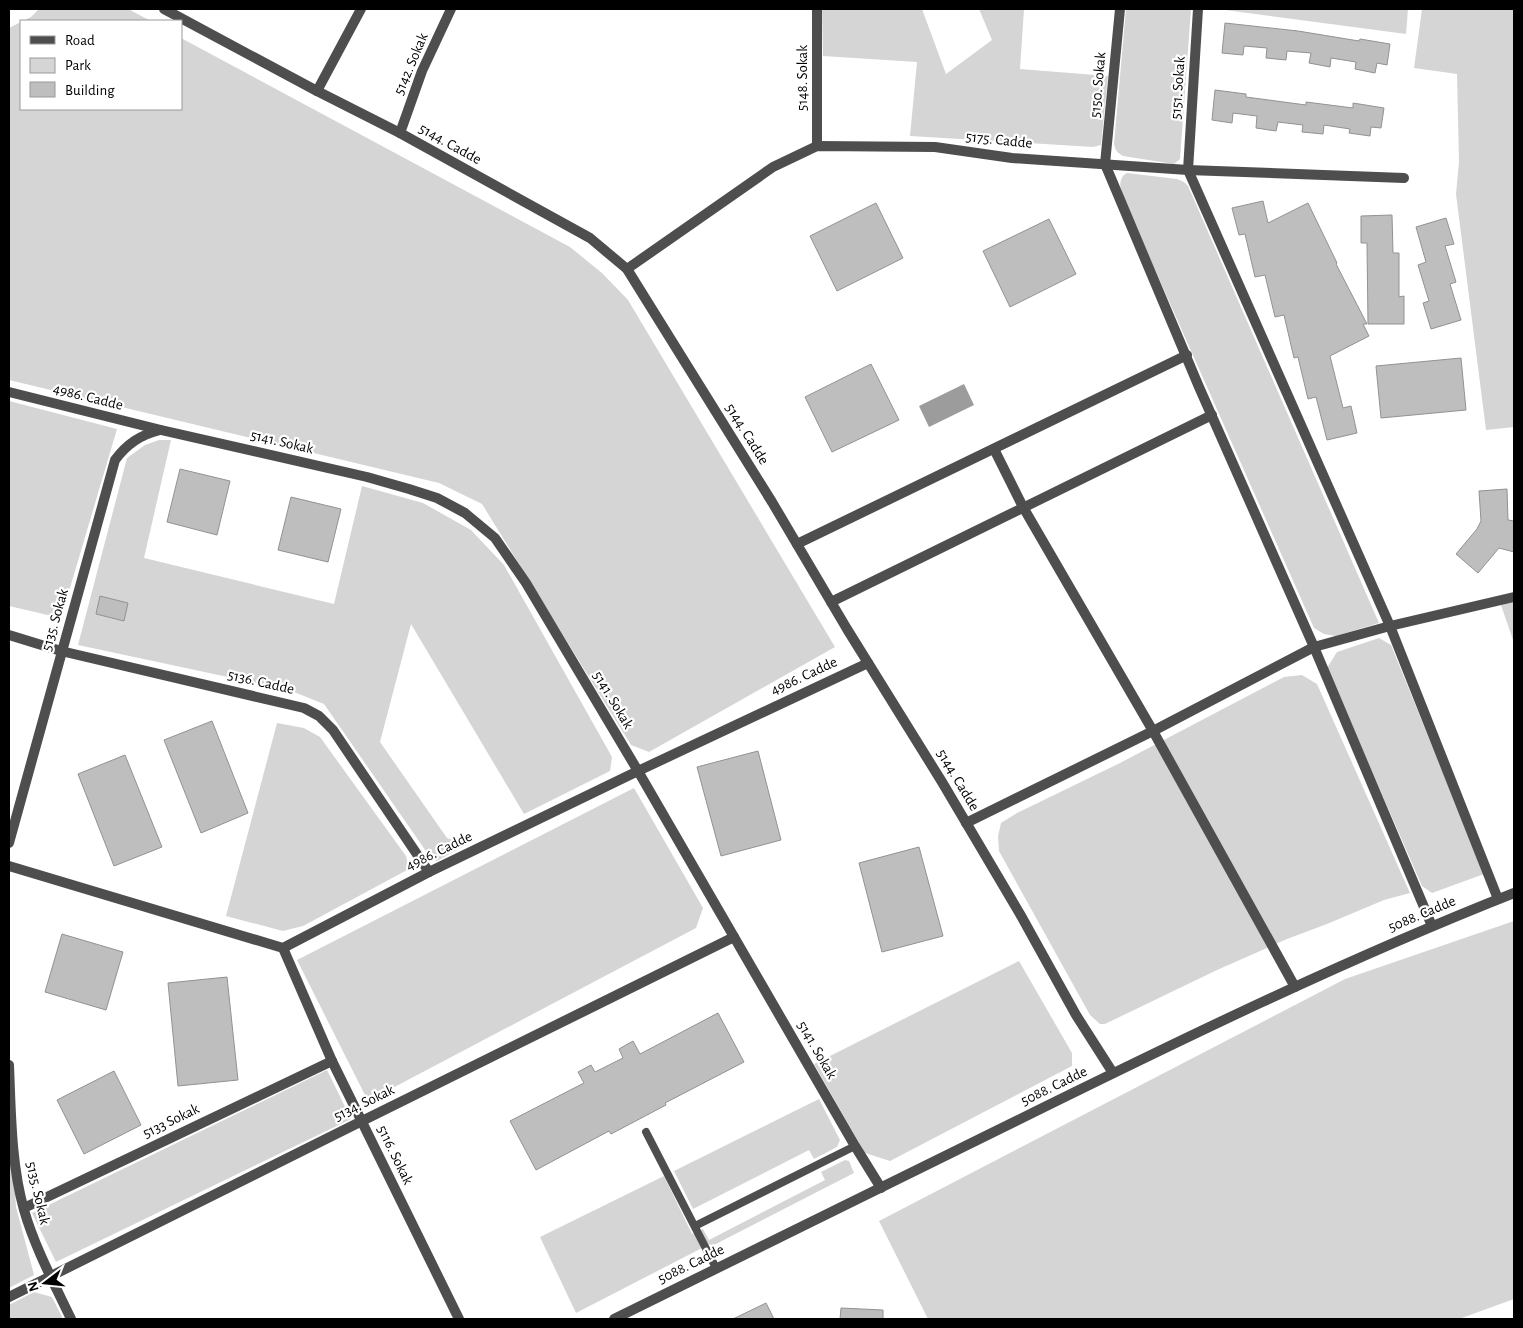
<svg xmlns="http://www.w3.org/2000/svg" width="1523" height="1328" viewBox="0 0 1523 1328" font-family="'Alegreya Sans',sans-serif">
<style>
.green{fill:#d5d5d5}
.water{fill:#9c9c9c}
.building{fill:#bebebe;stroke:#929292}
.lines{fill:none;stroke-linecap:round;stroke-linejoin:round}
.service{stroke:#4e4e4e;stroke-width:8}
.minor{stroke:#4e4e4e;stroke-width:10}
.tertiary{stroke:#4e4e4e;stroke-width:10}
.labels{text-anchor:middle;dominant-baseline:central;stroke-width:4.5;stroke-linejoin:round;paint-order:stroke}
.street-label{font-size:15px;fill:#000;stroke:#fff}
</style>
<rect width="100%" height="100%" fill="#fff"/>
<g class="green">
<path d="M39,9H128L151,21H23L31,17Z"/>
<path d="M822,9H922L946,74L992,40L979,9H1024L1020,69L1108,76L1101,145L1093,147L910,136L917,62L823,56Z"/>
<path d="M1126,9H1191L1180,159L1174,164L1123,156C1117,153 1115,149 1114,144Z"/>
<path d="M1218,9H1408L1406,34Z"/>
<path d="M1422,9H1514V427L1486,430L1456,194L1459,162L1457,74L1414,68Z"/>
<path d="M21,22V109H181V38L570,247L602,273L628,300L835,647L649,752L631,745L482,504L439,483L9,380V28Z"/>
<path d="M1127,173L1177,179L1184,182L1188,186L1379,623L1336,636L1324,634L1314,628L1121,193C1120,185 1119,177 1127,173Z"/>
<path d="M9,401L117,429L62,615L52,616L9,606Z"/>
<path d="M159,440H171L144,558L334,604L362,486L423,503L471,530L504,565L612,757L610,771L524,814L411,624L380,742L447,838L466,845L437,861L430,857L324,704L289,690L78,645L127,458L145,445Z"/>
<path d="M1514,601V643L1501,605Z"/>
<path d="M1379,638L1391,645L1484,874L1432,893L1422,886L1327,668L1337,652Z"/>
<path d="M1302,675L1317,684L1410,893L1384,900L1327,924L1287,939L1217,970L1105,1024H1100L1090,1015L999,851L998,836L1001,823L1017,813L1120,763L1284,677Z"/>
<path d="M277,723L304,728L320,737L406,856L409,869L303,926L283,931L226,916Z"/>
<path d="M634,788L703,908L696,928L368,1101L297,960Z"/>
<path d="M1514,921V1299L1459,1319H928L879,1221L1345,979Z"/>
<path d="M1019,961L1072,1053V1066L890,1161L865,1153L814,1064Z"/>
<path d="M327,1070L351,1119L56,1262L32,1213Z"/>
<path d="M819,1099L840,1140L837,1147L814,1159L809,1150L693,1209L674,1171Z"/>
<path d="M9,1103L16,1207L34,1275L9,1288Z"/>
<path d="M845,1160L849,1161L854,1173L712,1246L710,1244L707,1246L700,1230L703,1229L709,1240L825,1180L821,1172Z"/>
<path d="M664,1176L692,1234L695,1233L702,1248L576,1313L540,1237Z"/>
<path d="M34,1292L52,1297L63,1319H9V1305Z"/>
</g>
<path class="water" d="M964,384L974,405L929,427L919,406Z"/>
<g class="building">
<path d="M1225,23L1298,31L1359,41L1360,39L1390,44L1387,65L1377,63L1375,73L1355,69L1356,62L1331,58L1330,67L1309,63L1311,53L1287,51L1286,60L1266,58L1267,48L1244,46L1243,55L1222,53Z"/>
<path d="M1215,90L1246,94V97L1306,105V102L1353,108V103L1384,108L1381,128L1371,127L1370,136L1349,133L1350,129L1324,125L1323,134L1302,132L1303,125L1278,122L1276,131L1256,128L1257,116L1233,113L1232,123L1212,120Z"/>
<path d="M1263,201L1268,223L1308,203L1337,263L1336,264L1367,324H1363L1369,336L1330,356L1343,408L1351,406L1357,433L1327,440L1316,397L1308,399L1298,357L1294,358L1284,315L1275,317L1265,275L1255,277L1245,234L1239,235L1232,208Z"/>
<path d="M876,203L903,258L837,291L810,236Z"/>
<path d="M1392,215L1393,253H1399V297L1404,296V324H1368L1367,243H1361V216Z"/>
<path d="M1446,218L1454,244L1445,246L1456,282L1450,284L1461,320L1431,329L1423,303L1429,301L1418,265L1426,262L1416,227Z"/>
<path d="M1049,219L1076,274L1010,307L983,251Z"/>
<path d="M1461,358L1466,410L1381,418L1376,366Z"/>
<path d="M871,364L899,420L832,452L805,397Z"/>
<path d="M180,469L230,481L217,535L167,522Z"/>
<path d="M1507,489L1508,520L1514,521V552L1499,548L1478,573L1456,554L1477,529L1481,521L1479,491Z"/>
<path d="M291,497L341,509L328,562L278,550Z"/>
<path d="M100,596L128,603L124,621L96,614Z"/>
<path d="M212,721L248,813L201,833L164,740Z"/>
<path d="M758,751L781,840L721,856L697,767Z"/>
<path d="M125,755L162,847L114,866L78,774Z"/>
<path d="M919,847L943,936L882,952L859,863Z"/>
<path d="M62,934L123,952L106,1010L45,992Z"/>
<path d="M227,977L238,1080L178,1086L168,983Z"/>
<path d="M718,1013L744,1062L665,1103L666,1105L611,1134L609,1131L536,1170L510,1121L584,1083L578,1072L591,1065L595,1072L623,1058L619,1049L633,1041L640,1054Z"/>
<path d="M114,1071L141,1125L84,1154L57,1100Z"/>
<path d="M766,1303L774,1319H733Z"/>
<path d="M841,1308L883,1310V1319H840Z"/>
</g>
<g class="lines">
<g class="service">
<path d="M646,1132L716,1268"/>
<path d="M695,1226L855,1146"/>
</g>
<g class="minor">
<path d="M164,9L317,91L400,133L590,238L627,269L772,502L847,629L942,782L1020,914L1076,1015L1113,1073"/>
<path d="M1120,9L1105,164L1199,387L1314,647L1432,926"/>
<path d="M1198,9L1188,170L1390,626L1498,899"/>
<path d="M317,91L361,9"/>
<path d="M400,133L422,71L451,9"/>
<path d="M817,146V9"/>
<path d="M627,269L773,167L817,146L935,147L1012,158L1188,170L1404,178"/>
<path d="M9,392L161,430L367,477L409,489L437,498L465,513L495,538L526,583L638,771L855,1146L881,1188"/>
<path d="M994,449L1023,507L1153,731L1295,987"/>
<path d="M797,544L1187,355"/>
<path d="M831,602L1212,415"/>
<path d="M9,635L61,651L304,708L319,716L333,730L429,872"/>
<path d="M966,823L1153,731L1314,647L1390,626L1514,597"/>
<path d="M9,843L115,460C127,444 140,435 160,430"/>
<path d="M9,866L283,948L429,872L638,771L868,663"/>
<path d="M283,948L332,1061L459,1319"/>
<path d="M9,1065C11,1113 11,1164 24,1210C35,1248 54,1283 71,1319"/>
<path d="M24,1208L332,1061"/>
<path d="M9,1297L362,1121L734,937"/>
</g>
<path class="tertiary" d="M614,1319C747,1253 881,1188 1014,1122C1178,1041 1344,960 1514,893"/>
</g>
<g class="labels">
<g class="street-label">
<text transform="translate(411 64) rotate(-67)">5142. Sokak</text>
<text transform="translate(802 78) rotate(-90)">5148. Sokak</text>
<text transform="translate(1098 85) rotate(-85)">5150. Sokak</text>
<text transform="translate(1178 88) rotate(-86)">5151. Sokak</text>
<text transform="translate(999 140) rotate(6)">5175. Cadde</text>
<text transform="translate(450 144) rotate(29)">5144. Cadde</text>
<text transform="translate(88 397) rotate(14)">4986. Cadde</text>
<text transform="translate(747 434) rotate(58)">5144. Cadde</text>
<text transform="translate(282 442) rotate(13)">5141. Sokak</text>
<text transform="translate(55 620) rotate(-74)">5135. Sokak</text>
<text transform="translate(804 676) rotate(-25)">4986. Cadde</text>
<text transform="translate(261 682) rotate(13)">5136. Cadde</text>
<text transform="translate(613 700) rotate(59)">5141. Sokak</text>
<text transform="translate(958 780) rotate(59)">5144. Cadde</text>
<text transform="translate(439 851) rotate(-26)">4986. Cadde</text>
<text transform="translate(1422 914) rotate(-23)">5088. Cadde</text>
<text transform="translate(817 1050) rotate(60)">5141. Sokak</text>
<text transform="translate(1054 1086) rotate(-26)">5088. Cadde</text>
<text transform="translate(364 1103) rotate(-26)">5134. Sokak</text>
<text transform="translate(171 1121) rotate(-26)">5133 Sokak</text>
<text transform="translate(395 1155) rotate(64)">5116. Sokak</text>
<text transform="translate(38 1193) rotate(77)">5135. Sokak</text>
<text transform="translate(691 1264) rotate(-26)">5088. Cadde</text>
</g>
</g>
<rect width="1523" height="1328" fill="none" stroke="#000000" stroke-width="20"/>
<rect x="20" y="20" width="162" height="90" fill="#ffffff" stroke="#999999"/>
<rect x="30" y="36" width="25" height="8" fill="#4e4e4e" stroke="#999999"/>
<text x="65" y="45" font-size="15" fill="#000000">Road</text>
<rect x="30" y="58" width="25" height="15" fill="#d5d5d5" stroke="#999999"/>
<text x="65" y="70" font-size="15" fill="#000000">Park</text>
<rect x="30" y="82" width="25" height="15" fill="#bebebe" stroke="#999999"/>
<text x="65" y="95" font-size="15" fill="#000000">Building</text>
<g transform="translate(45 1283) rotate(254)" stroke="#ffffff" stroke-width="4" paint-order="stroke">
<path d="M0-4L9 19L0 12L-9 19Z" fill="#000000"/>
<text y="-8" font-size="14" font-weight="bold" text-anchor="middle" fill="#000000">N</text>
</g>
</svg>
